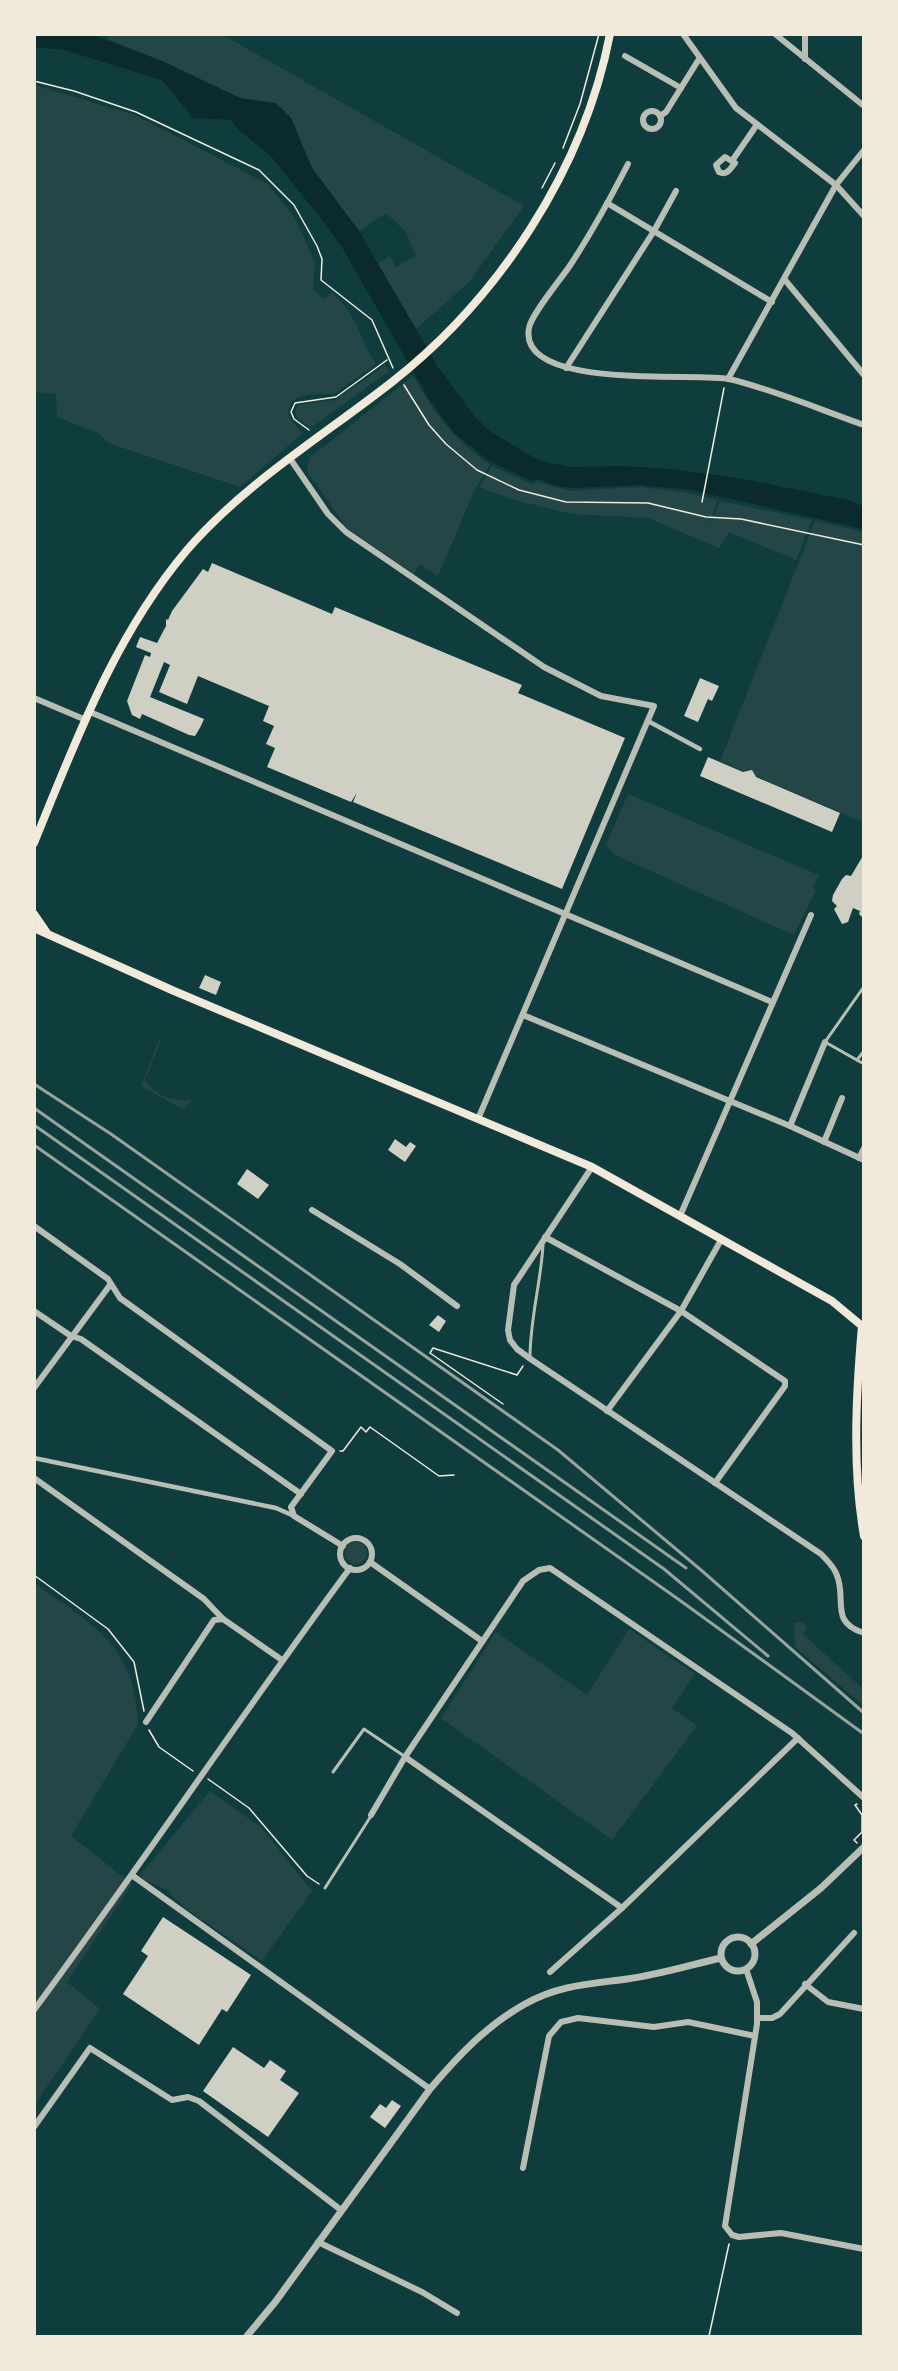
<svg xmlns="http://www.w3.org/2000/svg" width="898" height="2371" viewBox="0 0 898 2371" font-family="Mulish,sans-serif">
<style>
.green{fill:#244646}
.water{fill:#0a2a2b}
.building{fill:#cfcfc3}
.lines{fill:none;stroke-linecap:round;stroke-linejoin:round}
.path{stroke:#f1e9da;stroke-width:1.5}
.service{stroke:#b8beb3;stroke-width:3}
.pedestrian{stroke:#b8beb3;stroke-width:4.5}
.minor{stroke:#b8beb3;stroke-width:6}
.tertiary{stroke:#b8beb3;stroke-width:7}
.secondary{stroke:#f1e9da;stroke-width:8}
.rail{stroke:#97a49c;stroke-width:3}
</style>
<rect width="100%" height="100%" fill="#0f3d3e"/>
<g class="green">
<path d="M110,34L223,35L524,206L469,282L415,330L377,264L390,256L396,267L416,256L406,232L386,213L359,231L312,168L291,118L276,104L240,98L162,61L108,39Z"/>
<path d="M34,85L135,115L268,184L296,220L315,263L313,290L323,298L328,297L331,292C359,316 357,335 376,364L334,394L304,395L293,400L287,413L293,423L303,433L240,487L111,444L98,433L57,417L56,394L35,392Z"/>
<path d="M385,365L389,371L315,425L311,427L297,418L295,412L298,405L335,400Z"/>
<path d="M413,376C437,417 452,438 490,465L475,489L438,576L420,564L414,574L347,528L307,471L309,458Z"/>
<path d="M492,466L531,484L538,482L571,491L641,487L690,493L717,500L710,526L720,501L812,520L796,560L729,532L719,548L648,518L572,514L514,500L479,487Z"/>
<path d="M815,521L863,532V822L720,761Z"/>
<path d="M628,794L819,875L813,888L816,890L794,935L615,855L606,845Z"/>
<path d="M159,1040H161L145,1079C154,1097 176,1102 192,1100L183,1109L141,1086Z"/>
<circle cx="356" cy="1553" r="11"/>
<path d="M35,1583C91,1625 133,1642 138,1720L137,1726L71,1836L132,1884L67,1982L100,2009L35,2104Z"/>
<path d="M802,1622L807,1627L803,1634L863,1689V1705L795,1647L794,1623Z"/>
<path d="M629,1629L695,1674L672,1708L697,1726L612,1840L441,1718L496,1632L587,1695Z"/>
<path d="M210,1791L261,1827L312,1891L262,1961L185,1908L167,1890L143,1879L141,1874Z"/>
</g>
<path class="water" d="M35,35H93L162,61L240,98L276,103L291,118L312,168L359,231L438,367L475,417L490,431L526,453L541,461L569,467L623,466L671,469L738,478L848,500L863,506V529L691,490L640,485L572,488L555,486L539,479L532,481L489,461L453,432L429,399L343,249L327,226L270,155L238,130L231,120L193,118L162,80L64,50L35,47Z"/>
<g class="building">
<path d="M212,563L332,614L335,607L522,685L518,693L625,738L562,889L353,802L357,793L351,802L267,767L275,748L266,744L274,726L263,721L269,706L198,676L187,704L159,692L170,665L164,662L150,697L204,719L201,726L195,736L189,735L142,714L140,719L132,715L127,701L145,655L150,657L151,653L136,647L140,637L157,643L166,626V619L168,620L172,611L203,569L208,572Z"/>
<path d="M700,678L719,686L712,701L708,699L698,722L684,716Z"/>
<path d="M708,757L743,772L752,770L756,777L840,813L832,832L700,776Z"/>
<path d="M864,854V919L859,914L860,911L853,908L848,922L842,924L834,909L837,906L832,901L833,895L842,879L846,875L851,876Z"/>
<path d="M205,975L221,982L216,995L199,988Z"/>
<path d="M395,1139L406,1147L410,1142L416,1146L405,1162L388,1150Z"/>
<path d="M247,1169L269,1185L258,1199L237,1184Z"/>
<path d="M438,1315L446,1321L439,1332L429,1325Z"/>
<path d="M163,1917L251,1975L227,2012L222,2009L199,2045L123,1994L148,1956L141,1951Z"/>
<path d="M233,2047L264,2068L270,2060L286,2071L280,2080L299,2093L268,2137L203,2091Z"/>
<path d="M392,2100L401,2106L385,2128L370,2117L380,2104L386,2108Z"/>
</g>
<g class="lines">
<g class="path">
<path d="M34,81L74,91L136,112L259,170L294,205L317,246L322,259L321,280L372,320L393,368"/>
<path d="M563,148L580,104L599,34"/>
<path d="M542,188L555,163"/>
<path d="M404,385L429,425L446,444L477,470L519,490L566,502L648,503L706,517L741,519L864,545"/>
<path d="M309,430L294,419L291,412L295,403L336,397L387,360"/>
<path d="M702,502L724,388"/>
<path d="M503,1404L430,1353L433,1348L517,1375L523,1366"/>
<path d="M340,1451H343L361,1427L366,1432L370,1427L439,1476L454,1475"/>
<path d="M34,1575L108,1629L134,1662L144,1711"/>
<path d="M149,1730L159,1747L193,1771"/>
<path d="M208,1779L249,1808L307,1876L319,1884"/>
<path d="M857,1843L854,1840L862,1832V1815L855,1805L857,1804"/>
<path d="M709,2336L729,2244"/>
</g>
<g class="service">
<path d="M863,988L825,1042L864,1064"/>
<path d="M857,1060L864,1051"/>
<path d="M530,1357C530,1319 541,1282 543,1245"/>
<path d="M333,1772L364,1729L404,1756"/>
<path d="M325,1888L371,1816"/>
</g>
<g class="pedestrian">
<path d="M648,721L700,749"/>
<path d="M34,1458L276,1508L294,1516"/>
</g>
<g class="minor">
<path d="M683,34L736,108L836,185L864,216"/>
<path d="M775,34L864,106"/>
<path d="M625,56L681,88"/>
<path d="M805,59V34"/>
<circle cx="652" cy="120" r="9"/>
<path d="M660,116L666,112L699,59"/>
<path d="M725,157L735,163C730,169 727,176 719,172L716,165Z"/>
<path d="M732,161L756,126"/>
<path d="M628,164C610,199 591,234 569,267C560,280 531,315 529,328C517,391 695,372 729,379C772,389 821,410 864,425"/>
<path d="M607,203L772,302"/>
<path d="M785,280L864,375"/>
<path d="M566,368L654,231L676,191"/>
<path d="M728,379L836,185L864,150"/>
<path d="M291,460L328,514L346,532L544,667L601,696L654,706L478,1119"/>
<path d="M34,698L86,720"/>
<path d="M90,712L772,1002"/>
<path d="M523,1015L790,1126L864,1160"/>
<path d="M790,1126L825,1042"/>
<path d="M824,1142L842,1098"/>
<path d="M859,1158L864,1148"/>
<path d="M592,1167L514,1285L508,1330L510,1340L517,1349L532,1360L821,1554C827,1560 833,1566 836,1573C848,1598 828,1622 864,1633"/>
<path d="M312,1210L400,1264L457,1306"/>
<path d="M680,1216L811,915"/>
<path d="M34,1226L108,1279L120,1298L332,1451L291,1507L294,1516L343,1546"/>
<path d="M545,1237L681,1311L785,1381V1386L715,1483"/>
<path d="M34,1311L71,1336L81,1339L301,1494"/>
<path d="M34,1388L110,1285"/>
<path d="M607,1411L681,1311L721,1240"/>
<path d="M34,1478L204,1599L223,1619"/>
<circle cx="356" cy="1554" r="16"/>
<path d="M370,1562L482,1641"/>
<path d="M146,1722L214,1620L223,1619L282,1660"/>
<path d="M405,1757L622,1908"/>
<path d="M371,1815L405,1757L523,1581L539,1570L550,1568L792,1733L864,1798"/>
<path d="M133,1876L430,2089"/>
<path d="M746,1969L757,2002V2024L725,2226L732,2235L739,2237L781,2233L864,2249"/>
<path d="M550,1972L622,1908L798,1738"/>
<path d="M805,1984L828,2002L864,2009"/>
<path d="M34,2010C142,1864 242,1714 350,1568"/>
<path d="M757,2018H772L780,2014L854,1933"/>
<path d="M34,2127L90,2048L172,2100L188,2097L199,2101L341,2210"/>
<path d="M523,2168L549,2036L561,2022L578,2018L654,2027L688,2022L755,2036"/>
<path d="M318,2242L422,2292L457,2313"/>
</g>
<g class="tertiary">
<circle cx="738" cy="1954" r="17"/>
<path d="M751,1944L821,1888L864,1847"/>
<path d="M247,2336L276,2301L430,2089C458,2056 487,2025 525,2004C559,1985 590,1984 627,1979C658,1975 690,1965 721,1958"/>
</g>
<g class="secondary">
<path d="M34,843C76,740 115,635 187,550C244,484 323,436 392,382C499,298 584,169 610,34"/>
<path d="M34,914L47,933"/>
<path d="M34,928L174,991L592,1167L832,1301L862,1326C856,1394 852,1468 864,1536"/>
</g>
<g class="rail">
<path d="M34,1084L111,1134L558,1450L701,1570L864,1713"/>
<path d="M34,1108L686,1568"/>
<path d="M34,1125L664,1569L768,1656"/>
<path d="M34,1145L678,1599L864,1734"/>
</g>
</g>
<rect width="898" height="2371" fill="none" stroke="#f1e9da" stroke-width="72"/>
</svg>
